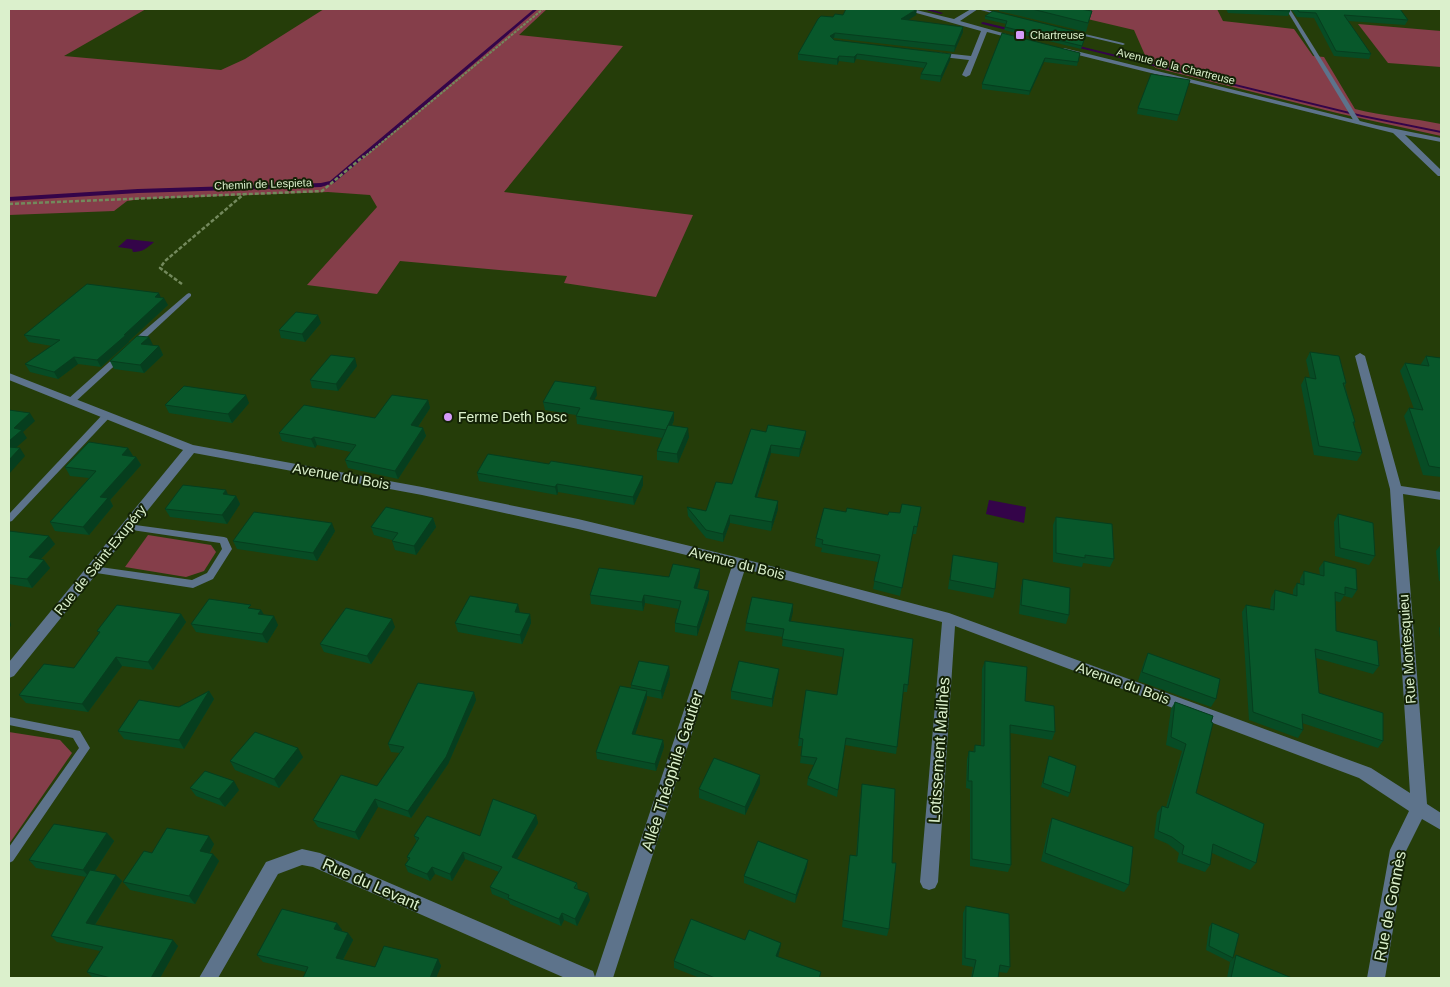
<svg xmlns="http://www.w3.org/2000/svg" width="1450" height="987" viewBox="0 0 1450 987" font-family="Helvetica,sans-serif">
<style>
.green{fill:#853e4a}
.water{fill:#340449}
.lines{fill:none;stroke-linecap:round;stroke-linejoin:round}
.stream{fill:#340449;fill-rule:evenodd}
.path-far1{stroke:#73895c;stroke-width:2;stroke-dasharray:3 1;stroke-linecap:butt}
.path{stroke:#73895c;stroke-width:2.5;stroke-dasharray:4 2;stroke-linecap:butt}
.lane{fill:#5d738b;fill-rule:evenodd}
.street{fill:#5d738b;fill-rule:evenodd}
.wall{fill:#074c25}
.shaded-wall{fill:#063e1e}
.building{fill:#08582b;stroke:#063e1e}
.poi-dot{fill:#d69bfa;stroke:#132206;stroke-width:2}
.labels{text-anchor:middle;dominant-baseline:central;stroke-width:4;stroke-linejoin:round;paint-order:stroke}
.far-poi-label{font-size:11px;fill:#dbf0cc;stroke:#132206;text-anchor:start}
.far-street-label{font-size:11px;fill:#dbf0cc;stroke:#132206}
.poi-label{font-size:14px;fill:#dbf0cc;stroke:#132206;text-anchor:start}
.street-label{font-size:14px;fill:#dbf0cc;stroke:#132206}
.near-street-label{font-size:16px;fill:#dbf0cc;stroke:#132206}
</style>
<rect width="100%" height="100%" fill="#253d09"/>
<g class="green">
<path d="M9,9H146L64,56L221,70L245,59L324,9H547L519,35L623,46L504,192L693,215L656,297L564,283L567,276L400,261L377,294L307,285L377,207L370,195L328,192L141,199L127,201L114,211L9,215Z"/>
<path d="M1045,9H1217L1223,21L1294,29L1313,56L1324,57L1355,109C1383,116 1412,118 1441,124V136L1337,113L1156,68L1148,62L1134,30Z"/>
<path d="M1358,24L1441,31V67L1388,63Z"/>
<path d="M148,535L211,545L216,552L204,571L186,577L125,567Z"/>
<path d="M9,732L60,740L72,753L9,844Z"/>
</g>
<g class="water">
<path d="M127,239L154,242C147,248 143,252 133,252L132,249L118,247Z"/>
<path d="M989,500L1026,507L1024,523L986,514Z"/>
</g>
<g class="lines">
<g class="stream">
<path d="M534,9H538L334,183L321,187L138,193L9,201V197L138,189L321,183L330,181Z"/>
<path d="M923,9H929L943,13L941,14Z"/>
<path d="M983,22L1016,30L1017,31L1015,32L982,24L981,23Z"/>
<path d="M1071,44L1362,115L1441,131V133L1362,117L1071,46Z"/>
</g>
<path class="path-far1" d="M363,158L543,9"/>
<g class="path">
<path d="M9,204L322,191L364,156"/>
<path d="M182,284L160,268L165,261L244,194"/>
</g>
<g class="lane">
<path d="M977,9H983L1005,15L1003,16Z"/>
<path d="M1286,9H1290L1361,123L1360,124L1355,123Z"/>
<path d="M1072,31L1123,43L1125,44L1123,45L1072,33Z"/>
<path d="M189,293L191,294V296L137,346H131V342L187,294Z"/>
<path d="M116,356H122L123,358L74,403H68L67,401L68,399Z"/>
<path d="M107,412L111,415L110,417L12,521L9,522V514L104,413Z"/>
<path d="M128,524L224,537L227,538L232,549L213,579L193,588L90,572L88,570L90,568L93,566L192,580L207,573L222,549L220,543L125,529L123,527Z"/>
<path d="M9,717L80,731L90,748L13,861L9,863V847L79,748L73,738L9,725Z"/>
</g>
<g class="street">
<path d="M902,9H912L954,19L971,9H978L960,21L1021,38L1018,40L987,32L970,75L966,77L962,75L969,60L934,56L931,54L934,52L971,56L981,31Z"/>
<path d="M1064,48L1376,125L1441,138V142L1405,135L1441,170V176H1438L1393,133L1062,51V49Z"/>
<path d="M1360,353L1365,356L1401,486L1441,492V500L1403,494L1427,804L1441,813V830L1422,819L1406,851L1385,978H1367L1390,850L1409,811L1359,778L955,626L938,882L935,888L929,890L923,888L920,882L942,622L745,569L613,978H565L313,867L302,865L278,874L218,978H199L266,862L302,849L320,853L593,971L595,977L732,566L578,529L422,495L194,453L14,676L9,678V662L183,450L9,380V373L193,445L422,487L578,519L740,558L949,613L1371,768L1410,793L1390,489L1355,356Z"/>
</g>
</g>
<g class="wall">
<path d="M999,9H1080L1092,11L1086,32L999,11Z"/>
<path d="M1226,9H1289L1290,11L1288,16L1228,13Z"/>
<path d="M1291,9H1400L1408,20L1405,25L1348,21L1371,54L1369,59L1334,56L1314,18L1297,17Z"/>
<path d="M1409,9H1441V10Z"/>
<path d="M843,15H916L908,20L963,32L954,52L834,38L833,39L834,40L950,60L940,82L920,79L921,74L924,68L856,59L854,63L839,61L837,65L798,60V54L833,17Z"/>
<path d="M985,16L1086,34L1081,49L1004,30L1006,24L985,19Z"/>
<path d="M1002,33L1080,53L1077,66L1044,62L1029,95L982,89V84Z"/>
<path d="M1190,80L1177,121L1137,114L1138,108Z"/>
<path d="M160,298L168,305L129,341V342L101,367L78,364L58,379L30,372L25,364L52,346L29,342L24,335Z"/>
<path d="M321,323L305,342L281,338L279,330Z"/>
<path d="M152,345L159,346L163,355L144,373L114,369L110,361Z"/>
<path d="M1310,352L1346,383L1345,386L1355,422L1354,425L1362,453L1357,461L1314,455L1301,385L1305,377L1310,378L1306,360Z"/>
<path d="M1426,356L1441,358V477L1423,475L1404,416L1409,408L1414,409L1400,371L1405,363L1421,365V364Z"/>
<path d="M357,366L338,391L312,388L310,380Z"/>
<path d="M597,395L594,400L674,420L672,426L689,437L678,463L657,460V451L662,438L577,424L576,415L545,410L543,402Z"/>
<path d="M428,400L430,408L418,427L423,428L426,436L398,479L348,468L345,460L351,452L317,445L315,448L282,441L279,433L375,418Z"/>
<path d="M249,403L232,423L169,413L165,405Z"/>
<path d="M806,431L805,439L799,457L771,453L757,498L778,509L771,531L730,523L723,542L706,538L688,516L687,507L706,511L732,484L766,432Z"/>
<path d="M128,448L133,456L136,457L141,465L110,500L113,506L89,535L55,531L50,522L89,478L70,476L65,467Z"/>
<path d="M477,473L643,485L634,505L558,492L557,495L479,481Z"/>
<path d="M229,495L236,496L240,504L227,524L170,517L165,509Z"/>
<path d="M921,507L916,534H912L900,596L873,589L878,562L821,552L822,548L815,546L816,538L846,512L888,515L900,513Z"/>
<path d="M1338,514L1375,556L1369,565L1335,556L1334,522Z"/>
<path d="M1056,517L1114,559L1110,567L1083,563L1082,567L1053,562V525Z"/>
<path d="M433,518L436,527L416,555L395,550L392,541V540L374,535L371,527Z"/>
<path d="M9,531L55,544L41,559L44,560L50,568L32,588L9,584Z"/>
<path d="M335,531L317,561L237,549L233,541Z"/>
<path d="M1441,544V581H1439L1436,551Z"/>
<path d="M953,555L995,589L993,598L948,589Z"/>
<path d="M1324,561L1357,590L1352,598L1344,596L1340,602L1335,601L1336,631L1379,666L1373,674L1316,658L1319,693L1383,741L1378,748L1302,723L1303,730L1298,738L1249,720L1242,612L1246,605L1270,609L1271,598L1275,590L1293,595V590L1297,583H1300V579L1304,571L1320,575L1319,568Z"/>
<path d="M700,569V578L697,589L709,591V599L697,636L675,632V623L679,609L645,603L643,611L591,604L590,595Z"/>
<path d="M1023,579L1069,615L1066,624L1019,614L1021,588Z"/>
<path d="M793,604L790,622L913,639L908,685L907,692H903L897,747L896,754L845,745L837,797L807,785L808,778L814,765L800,763L802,746H798L799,738L837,695L843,657L782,646L783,637L745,631L746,623Z"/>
<path d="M253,609L261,610L264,615L278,625L267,643L196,632L191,624Z"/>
<path d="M520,613L530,614L531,623L522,644L458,632L455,623Z"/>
<path d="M181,614L186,622L153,670L122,666L88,712L26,703L19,695L74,668L99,633L97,631Z"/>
<path d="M1441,625V647L1439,628Z"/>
<path d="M395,627L371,664L324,652L320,644Z"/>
<path d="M1148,653L1216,699L1211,707L1138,681L1144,662Z"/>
<path d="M985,661L1055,732L1052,740L1010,733L1011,865L1008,872L970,866V789L966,788L967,759L969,751L973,752L975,745H981L982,669Z"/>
<path d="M779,669L778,677L772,707L731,699V691Z"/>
<path d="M670,675L662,699L647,696V698L635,734L663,740L664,747L656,771L597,759L596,752L631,688V685Z"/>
<path d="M209,691L214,699L184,749L124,739L118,731L179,707Z"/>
<path d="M476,700L448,764L411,818L378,807L359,840L318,827L313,820L377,786L400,753L391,752L388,744Z"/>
<path d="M1175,702L1213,716L1196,793L1256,863L1250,870L1212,853L1210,865L1205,872L1177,862L1179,853L1168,844L1154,838L1157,813L1162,806L1166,807L1182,751L1166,745L1171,709Z"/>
<path d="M1049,756L1070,793L1068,797L1041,787Z"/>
<path d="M303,757L279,788L235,770L230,761Z"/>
<path d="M760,783L745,815L699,798V789Z"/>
<path d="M862,784L889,929L887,936L842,927L850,855L856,856L861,792Z"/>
<path d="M190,788L239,790L225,807L196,796Z"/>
<path d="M536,815L538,823L517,859L577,883L578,890L590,900L577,926L564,920L561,926L510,904L509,901L492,894L490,887L499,872L465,859L452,881L435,874L430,881L408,872L405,865L408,860L407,857L417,842L414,836H480Z"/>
<path d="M1052,818L1129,885L1124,892L1041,861L1049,826Z"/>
<path d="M107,833L114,841L95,871L116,875L122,881L95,925L178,946L160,978H93L87,972L100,951L57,942L51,936L86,877L36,868L29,860Z"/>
<path d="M214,844L210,853L213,854L219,861L195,904L130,890L123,882L152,853Z"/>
<path d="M807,867L795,903L744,883V876Z"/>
<path d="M966,906L1010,967L1007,973L999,972L998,978H971L973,967L962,965L963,913Z"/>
<path d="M337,923L342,930L341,931L348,933L353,940L343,960L375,967L438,959L441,966L436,978H303L306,972L263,962L257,955Z"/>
<path d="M1212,923L1233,958L1230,962L1206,950L1209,927Z"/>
<path d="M745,940L781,943L780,949L778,957L821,972L820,978H700L674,968V961Z"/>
<path d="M1236,955L1292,978H1227L1230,962Z"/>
</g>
<g class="shaded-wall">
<path d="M917,9L916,15L900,25L901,19Z"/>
<path d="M963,27V32L954,52L955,46Z"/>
<path d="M835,33L834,38L829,41L830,36Z"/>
<path d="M857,54L856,59L854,63V57Z"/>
<path d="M951,54L950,60L940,82L941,76Z"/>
<path d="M839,56V61L837,65V59Z"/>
<path d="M1045,58L1044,62L1029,95L1030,91Z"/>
<path d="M159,293L162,300L164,298L168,305L129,341V342L101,367L97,360L124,335L155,297Z"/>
<path d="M318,315L321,323L305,342L302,334Z"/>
<path d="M149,337L153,345L141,344Z"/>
<path d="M159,346L163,355L144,373L140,365Z"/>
<path d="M74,357L78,364L58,379L54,372Z"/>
<path d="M355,358L357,366L338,391L336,384Z"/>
<path d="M596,387L597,395L590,407V399Z"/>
<path d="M246,395L249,403L232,423L228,414Z"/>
<path d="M428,400L430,408L413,434L411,425Z"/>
<path d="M674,412V420L666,439V430Z"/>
<path d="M30,413L35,421L23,432L27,438L9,454V441L14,428Z"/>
<path d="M423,428L426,436L398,479L395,471Z"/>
<path d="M688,428L689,437L678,463L677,454Z"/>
<path d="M806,431L805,439L799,457L800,449Z"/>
<path d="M314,437L317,445L315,448L311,439Z"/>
<path d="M771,445V453L754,505L755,497Z"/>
<path d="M20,448L25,456L9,474V460Z"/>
<path d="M128,448L133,456L122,455Z"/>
<path d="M136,457L141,465L110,500L113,506L89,535L83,527L100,497Z"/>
<path d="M643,476V485L634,505L633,497Z"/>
<path d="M557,484L558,492L557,495L555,487Z"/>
<path d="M226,490L230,499L223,494Z"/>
<path d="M236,496L240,504L227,524L222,515Z"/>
<path d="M778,501V509L771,531L772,522Z"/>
<path d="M730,515V523L723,542V534Z"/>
<path d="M433,518L436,527L416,555L414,546Z"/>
<path d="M332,523L335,531L317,561L313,553Z"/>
<path d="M49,536L55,544L35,565L29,557Z"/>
<path d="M44,560L50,568L32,588L27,579Z"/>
<path d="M700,569V578L694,597V588Z"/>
<path d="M709,591V599L697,636V627Z"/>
<path d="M644,595L645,603L643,611L642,602Z"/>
<path d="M518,604L520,613L515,612Z"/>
<path d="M793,604V612L789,629V621Z"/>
<path d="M261,610L266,618L258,614Z"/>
<path d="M181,614L186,622L153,670L148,662Z"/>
<path d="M530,614L531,623L522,644L520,635Z"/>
<path d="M274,616L278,625L267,643L262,634Z"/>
<path d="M9,618L11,625L9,629Z"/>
<path d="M392,619L395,627L371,664L367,656Z"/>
<path d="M116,657L122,666L88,712L82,704Z"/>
<path d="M669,666L670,675L662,699L661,691Z"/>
<path d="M779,669L778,677L772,707V699Z"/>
<path d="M209,691L214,699L184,749L179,740Z"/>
<path d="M647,691V698L633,741L632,734Z"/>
<path d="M474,692L476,700L448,764L411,818L408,811Z"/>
<path d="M663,740L664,747L656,771L655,764Z"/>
<path d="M298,748L303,757L279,788L274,779Z"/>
<path d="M760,775V783L745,815V807Z"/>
<path d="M234,781L239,790L225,807L219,799Z"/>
<path d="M375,799L378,807L359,840L355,832Z"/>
<path d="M536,815L538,823L514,864L512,857Z"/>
<path d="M107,833L114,841L90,878L83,870Z"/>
<path d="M209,836L214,844L206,859L200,851Z"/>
<path d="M463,852L465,859L452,881L450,874Z"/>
<path d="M213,854L219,861L195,904L189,896Z"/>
<path d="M808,860L807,867L795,903L796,895Z"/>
<path d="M432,867L435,874L430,881L427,874Z"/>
<path d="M116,875L122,881L92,929L86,923Z"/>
<path d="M588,893L590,900L577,926L575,919Z"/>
<path d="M562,913L564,920L561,926L559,919Z"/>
<path d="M337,923L342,930L339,937L334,929Z"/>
<path d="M348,933L353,940L340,965L336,958Z"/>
<path d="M173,940L178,946L160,978H151Z"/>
<path d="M781,943L780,949L776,963V956Z"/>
<path d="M438,959L441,966L436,978H430Z"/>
</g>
<g class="building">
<path d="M846,9H917L901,19L963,27L955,46L835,33L830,36L834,40L951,54L941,76L921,74L927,63L857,54L854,57L839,56L837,59L798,54L818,19L821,16L833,17L835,14L843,15Z"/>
<path d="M1032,9H1080L1092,11L1088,23Z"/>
<path d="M1246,9H1289L1290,11Z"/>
<path d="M1297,9H1400L1408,20L1344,15L1371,54L1336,51L1316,13L1299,12Z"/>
<path d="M993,11L1086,34L1082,46L1005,27L1007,21L985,16Z"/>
<path d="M1002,33L1080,53L1078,62L1045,58L1030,91L982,84Z"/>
<path d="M1151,74L1190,80L1179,115L1138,108Z"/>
<path d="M87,284L159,293L155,297L164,298L124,335H126L97,360L74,357L54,372L25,364L60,340L24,335Z"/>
<path d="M296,312L318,315L302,334L279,330Z"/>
<path d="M137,336L149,337L141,344L159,346L140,365L110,361Z"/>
<path d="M1310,352L1339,356L1346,383H1343L1355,422H1353L1362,453L1319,446L1305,377L1316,379Z"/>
<path d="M331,355L355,358L336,384L310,380Z"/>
<path d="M1426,356L1441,358V468L1429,466L1409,408L1423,410L1405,363L1429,366Z"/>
<path d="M555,381L596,387L590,399L674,412L666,430L576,416L580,408L543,402Z"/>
<path d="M184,386L246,395L228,414L165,405Z"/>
<path d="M392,395L428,400L411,425L423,428L395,471L345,460L356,445L314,437L311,439L279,433L304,405L375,418Z"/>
<path d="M9,410L30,413L14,428L22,430L9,441Z"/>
<path d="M668,425L688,428L677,454L657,451Z"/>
<path d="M768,425L806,431L800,449L771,445L755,497L778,501L772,522L730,515L723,534L706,530L687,507L706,511L716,482L732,484L751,429L766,432Z"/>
<path d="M89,442L128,448L122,455L136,457L100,497L108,498L83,527L50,522L96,471L65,467Z"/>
<path d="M9,447L20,448L9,460Z"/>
<path d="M488,454L549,464L551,461L643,476L633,497L557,484L555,487L477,473Z"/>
<path d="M183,485L226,490L223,494L236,496L222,515L165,509Z"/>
<path d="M902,504L921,507L917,527L914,526L902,588L874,581L880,555L822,544L823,540L816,538L824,508L846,512L847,508L888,515L889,512L900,513Z"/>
<path d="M386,507L433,518L414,546L392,541L398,533L371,527Z"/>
<path d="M254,512L332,523L313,553L233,541Z"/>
<path d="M1338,514L1373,523L1375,556L1340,548Z"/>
<path d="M1056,517L1112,524L1114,559L1085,555V558L1056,553Z"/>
<path d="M9,531L49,536L29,557L44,560L27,579L9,577Z"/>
<path d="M953,555L998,563L995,589L950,580Z"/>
<path d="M1324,561L1356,569L1357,590L1345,587V595L1335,592L1336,631L1377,641L1379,666L1315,649L1319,693L1383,713V741L1302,714L1303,730L1253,712L1246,605L1274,610L1275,590L1297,596V583L1304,585V571L1324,576Z"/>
<path d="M673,564L700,569L694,588L709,591L697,627L675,623L681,601L644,595L642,602L590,595L599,568L669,577Z"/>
<path d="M1023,579L1070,588L1069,615L1021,605Z"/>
<path d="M470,596L518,604L515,612L530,614L520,635L455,623Z"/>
<path d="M752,597L793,604L789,621L913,639L908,685L904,684L897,747L846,738L838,790L808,778L817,758L801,756L803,739L799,738L806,690L837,695L844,649L782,639L784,629L746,623Z"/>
<path d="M209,599L251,605L248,608L261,610L258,614L274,616L262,634L191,624Z"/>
<path d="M117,605L181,614L148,662L116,657L82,704L19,695L44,664L74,668L100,632L97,631Z"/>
<path d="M346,608L392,619L367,656L320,644Z"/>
<path d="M1148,653L1220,679L1216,699L1142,672Z"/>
<path d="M639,661L669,666L661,691L631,685Z"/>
<path d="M739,661L779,669L772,699L731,691Z"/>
<path d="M985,661L1027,667L1025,701L1054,706L1055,732L1010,725L1011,865L972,859V781H968L969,751L975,752V745L984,746Z"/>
<path d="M418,683L474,692L446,757L408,811L375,799L355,832L313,820L341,775L377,786L404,747L388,744Z"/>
<path d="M620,686L647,691L632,734L663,740L655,764L596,752Z"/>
<path d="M209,691L179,740L118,731L139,700L179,707Z"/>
<path d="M1175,702L1213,716L1211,722L1213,723L1196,793L1264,824L1256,863L1213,844L1210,865L1182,854L1184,846L1172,837L1158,831L1162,806L1168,808L1186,744L1171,737Z"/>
<path d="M255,732L298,748L274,779L230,761Z"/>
<path d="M1049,756L1076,766L1070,793L1043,783Z"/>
<path d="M714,758L760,775L745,807L699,789Z"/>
<path d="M205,771L234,781L219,799L190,788Z"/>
<path d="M862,784L895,789L892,863H896L889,929L843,920L850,855L857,856Z"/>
<path d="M493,799L536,815L512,857L577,883L574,888L588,893L575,919L562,913L559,919L508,898L509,895L490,887L502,867L463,852L450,874L432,867L427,874L405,865L410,858L407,857L419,838L414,836L427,816L480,836Z"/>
<path d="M1052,818L1133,847L1129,885L1045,853Z"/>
<path d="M54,824L107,833L83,870L29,860Z"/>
<path d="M167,828L209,836L200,851L213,854L189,896L123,882L144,851L152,853Z"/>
<path d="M758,841L808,860L796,895L744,876Z"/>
<path d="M90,870L116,875L86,923L173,940L151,978H111L87,972L103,947L51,936Z"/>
<path d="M966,906L1009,914L1010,967L1000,965L998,978H972L976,960L965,958Z"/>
<path d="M282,909L337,923L334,929L348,933L336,958L375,967L384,946L438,959L430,978H303L308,967L257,955Z"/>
<path d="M691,919L745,940L749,930L781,943L776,956L821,972L819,978H715L674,961Z"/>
<path d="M1212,923L1239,934L1233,958L1209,946Z"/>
<path d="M1236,955L1292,978H1231Z"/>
</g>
<g class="poi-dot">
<rect x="1015" y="30" width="10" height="10" rx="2.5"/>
<circle cx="448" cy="417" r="5"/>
</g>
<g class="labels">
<g class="far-poi-label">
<text x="1030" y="35">Chartreuse</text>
</g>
<g class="far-street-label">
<text transform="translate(1176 66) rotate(14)">Avenue de la Chartreuse</text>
<text transform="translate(263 184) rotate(-2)">Chemin de Lespieta</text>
</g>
<g class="poi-label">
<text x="458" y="417">Ferme Deth Bosc</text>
</g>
<g class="street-label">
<text transform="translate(341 476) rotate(10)">Avenue du Bois</text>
<text transform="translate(100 560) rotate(-51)">Rue de Saint-Exupéry</text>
<text transform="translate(737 563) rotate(14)">Avenue du Bois</text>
<text transform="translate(1407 649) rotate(-94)">Rue Montesquieu</text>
<text transform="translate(1123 683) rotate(20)">Avenue du Bois</text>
</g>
<g class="near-street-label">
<text transform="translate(939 750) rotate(-86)">Lotissement Mailhès</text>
<text transform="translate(672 771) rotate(-72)">Allée Théophile Gautier</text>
<text transform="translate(371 884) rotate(24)">Rue du Levant</text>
<text transform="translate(1390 906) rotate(-79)">Rue de Gonnès</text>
</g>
</g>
<rect width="1450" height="987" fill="none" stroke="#dbf0cc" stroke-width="20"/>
</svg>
